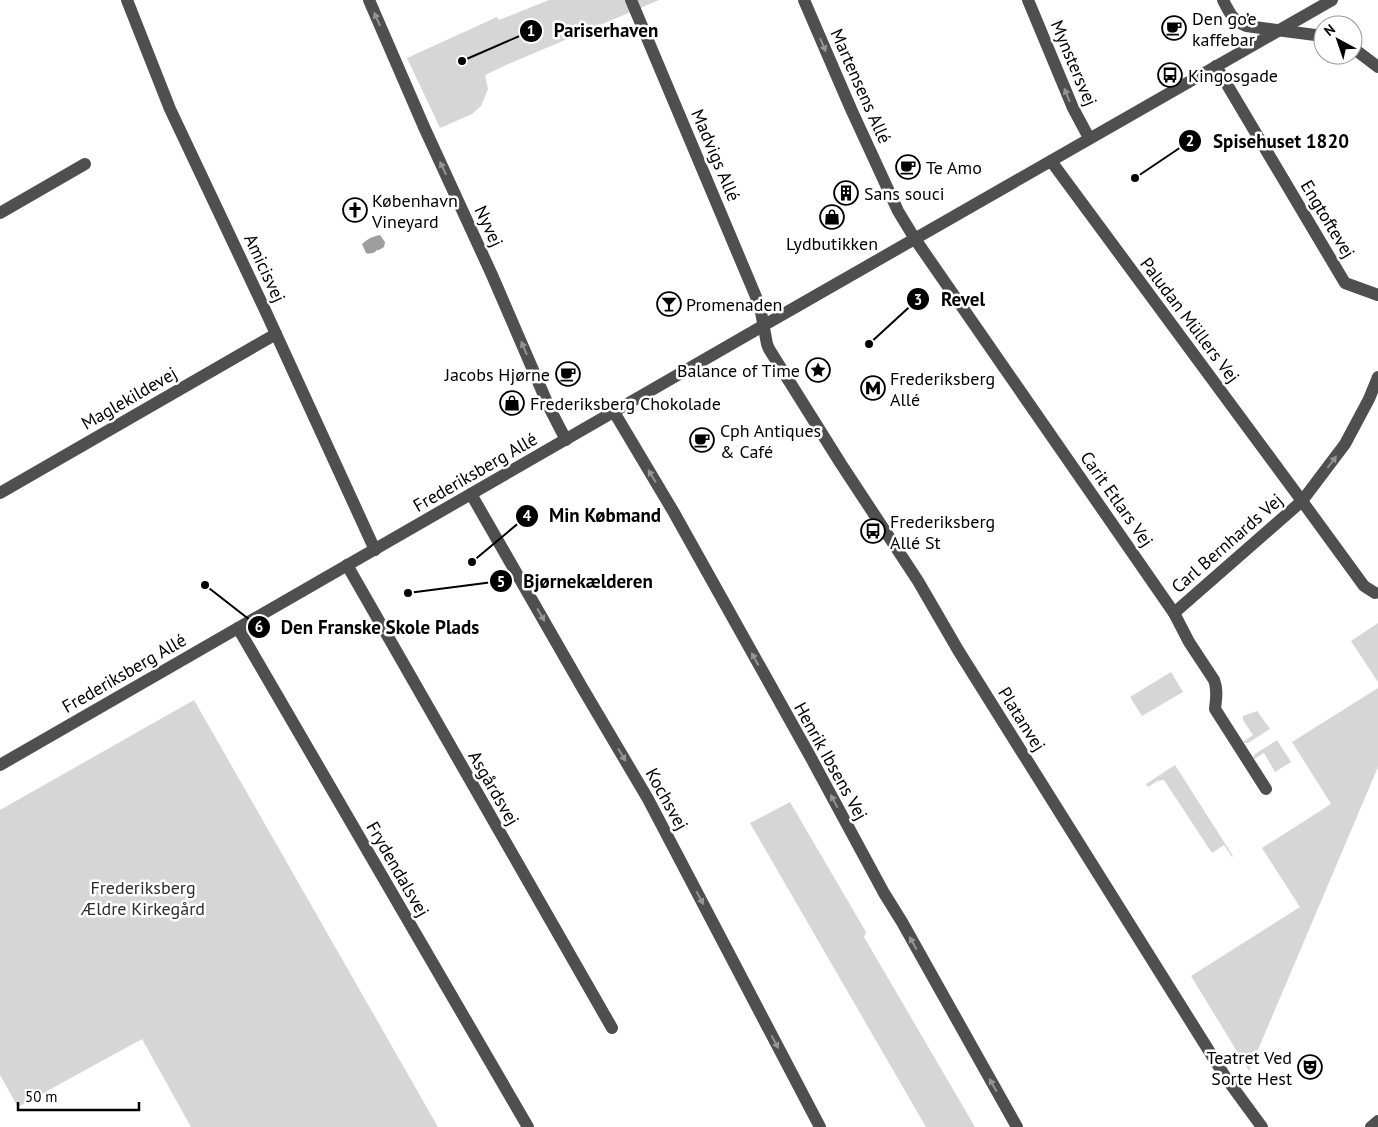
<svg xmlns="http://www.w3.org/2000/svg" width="1378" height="1127" viewBox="0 0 1378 1127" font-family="'PT Sans',sans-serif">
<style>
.green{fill:#d6d6d6}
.water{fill:#9d9d9d}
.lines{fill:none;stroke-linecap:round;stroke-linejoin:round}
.minor{stroke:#4f4f4f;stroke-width:12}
.oneway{fill:#959595}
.labels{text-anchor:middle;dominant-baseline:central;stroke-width:5;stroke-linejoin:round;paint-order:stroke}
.poi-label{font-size:18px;fill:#000;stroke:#fff;text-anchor:start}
.street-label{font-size:18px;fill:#000;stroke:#fff}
.park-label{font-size:18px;fill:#2d2d2d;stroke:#fff}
.leader{fill:none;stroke:#000;stroke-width:2}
.callout-dot{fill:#000;stroke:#fff;stroke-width:2}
.mark-label{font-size:15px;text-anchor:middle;font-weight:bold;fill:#fff}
.callout-label{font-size:19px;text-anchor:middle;font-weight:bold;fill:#000;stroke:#fff;stroke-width:5;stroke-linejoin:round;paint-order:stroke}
</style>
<rect width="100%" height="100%" fill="#fff"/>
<g class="green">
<path d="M549,0H659L506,65L485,75L488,89L481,106L472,114L440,128L407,58L497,17L499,20Z"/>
<path d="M1378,623V682L1351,641Z"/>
<path d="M1171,672L1183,692L1142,716L1130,697Z"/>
<path d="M1378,688V767L1249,1071L1191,976L1300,907L1262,848L1331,804L1292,742Z"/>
<path d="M194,700L438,1127H191L142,1039L18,1107L0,1075V810Z"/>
<path d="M1257,711L1270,729L1248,743H1244L1243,742L1253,735L1243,720V716Z"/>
<path d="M1277,740L1291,762L1275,772L1264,753L1254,759L1253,758L1255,754Z"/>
<path d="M1175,765L1233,856L1232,857L1224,845L1212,853L1164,780L1157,781L1148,787L1146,784Z"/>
<path d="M790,802L866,932L864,937L975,1127H926L750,823Z"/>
</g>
<path class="water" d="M380,235L385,242L384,247L379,250H377C373,254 370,254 366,253L362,244C367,239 373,236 380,235Z"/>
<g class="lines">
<g class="minor">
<path d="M127,0L170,109L265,310L375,550"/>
<path d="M369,0L424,127L492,275L549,407L566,440"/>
<path d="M631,0L754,292L760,307L767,344L769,349L841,464L918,581L958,650L1226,1078L1262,1127"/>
<path d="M804,0L851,109L898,211L915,239L1174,613L1189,642L1214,680C1218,690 1216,699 1215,709L1266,789"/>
<path d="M1028,0L1073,108L1089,138"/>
<path d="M1223,0C1229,12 1233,21 1246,26L1323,36"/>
<path d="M1353,48L1378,67"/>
<path d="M1216,66L1345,283L1378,295"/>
<path d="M1051,161L1302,501L1364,586L1375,593"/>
<path d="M0,213L85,164"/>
<path d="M614,412L673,511L810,756L884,893L902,922L1017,1127"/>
<path d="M0,493L276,334"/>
<path d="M471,494L583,689L648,799L820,1127"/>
<path d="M347,565L612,1028"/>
<path d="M1174,613L1302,501L1345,444L1369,399L1378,377"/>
<path d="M238,628L528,1127"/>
<path d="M0,765L794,308L1332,0"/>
<path d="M1371,1127L1378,1121"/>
</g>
</g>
<defs><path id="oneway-solid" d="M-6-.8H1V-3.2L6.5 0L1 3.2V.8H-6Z" transform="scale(1.25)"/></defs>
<g class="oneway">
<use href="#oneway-solid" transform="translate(377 19) rotate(-114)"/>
<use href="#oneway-solid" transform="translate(823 45) rotate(67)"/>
<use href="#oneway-solid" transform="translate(1067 95) rotate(-112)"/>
<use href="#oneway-solid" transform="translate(443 168) rotate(-115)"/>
<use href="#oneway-solid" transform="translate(524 348) rotate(-113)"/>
<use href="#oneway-solid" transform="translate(1332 462) rotate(-53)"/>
<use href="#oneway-solid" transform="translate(652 476) rotate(-121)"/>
<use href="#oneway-solid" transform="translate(541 615) rotate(60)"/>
<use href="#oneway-solid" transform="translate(755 659) rotate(-119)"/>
<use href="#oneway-solid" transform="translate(622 755) rotate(59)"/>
<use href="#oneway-solid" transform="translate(834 801) rotate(-118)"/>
<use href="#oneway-solid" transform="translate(700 898) rotate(62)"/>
<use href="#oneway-solid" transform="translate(913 943) rotate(-119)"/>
<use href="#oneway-solid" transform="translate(775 1042) rotate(62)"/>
<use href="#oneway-solid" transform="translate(993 1085) rotate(-119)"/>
</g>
<defs>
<g id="cafe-ring" transform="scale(1.25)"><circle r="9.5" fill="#fff" stroke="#000" stroke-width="1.5"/><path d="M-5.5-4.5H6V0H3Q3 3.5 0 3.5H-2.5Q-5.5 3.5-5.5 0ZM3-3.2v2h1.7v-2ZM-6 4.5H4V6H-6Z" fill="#000"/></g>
<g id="bus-ring" transform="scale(1.25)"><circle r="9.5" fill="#fff" stroke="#000" stroke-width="1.5"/><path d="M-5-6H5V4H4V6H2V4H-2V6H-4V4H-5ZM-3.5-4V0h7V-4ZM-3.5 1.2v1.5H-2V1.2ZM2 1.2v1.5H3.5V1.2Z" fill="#000"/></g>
<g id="building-ring" transform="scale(1.25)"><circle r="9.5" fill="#fff" stroke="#000" stroke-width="1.5"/><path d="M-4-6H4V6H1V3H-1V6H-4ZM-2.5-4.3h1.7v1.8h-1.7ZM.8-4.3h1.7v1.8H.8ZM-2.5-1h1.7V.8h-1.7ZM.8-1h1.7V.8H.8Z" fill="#000"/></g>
<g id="church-ring" transform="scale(1.25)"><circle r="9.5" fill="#fff" stroke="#000" stroke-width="1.5"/><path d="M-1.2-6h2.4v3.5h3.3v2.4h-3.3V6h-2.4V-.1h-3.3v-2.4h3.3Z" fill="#000"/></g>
<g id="shop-ring" transform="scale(1.25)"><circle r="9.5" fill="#fff" stroke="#000" stroke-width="1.5"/><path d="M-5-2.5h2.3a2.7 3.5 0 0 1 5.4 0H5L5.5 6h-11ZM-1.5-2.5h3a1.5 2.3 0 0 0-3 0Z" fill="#000"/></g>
<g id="bar-ring" transform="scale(1.25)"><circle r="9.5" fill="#fff" stroke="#000" stroke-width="1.5"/><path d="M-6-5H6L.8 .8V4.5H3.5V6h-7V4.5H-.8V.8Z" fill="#000"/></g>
<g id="sight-ring" transform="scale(1.25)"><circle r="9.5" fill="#fff" stroke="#000" stroke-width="1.5"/><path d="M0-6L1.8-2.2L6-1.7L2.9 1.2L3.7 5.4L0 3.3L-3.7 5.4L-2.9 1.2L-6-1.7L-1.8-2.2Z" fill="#000"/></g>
<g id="metro-ring" transform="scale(1.25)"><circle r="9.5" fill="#fff" stroke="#000" stroke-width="1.5"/><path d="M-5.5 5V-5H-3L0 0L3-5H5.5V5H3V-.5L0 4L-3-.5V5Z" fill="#000"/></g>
<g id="theatre-ring" transform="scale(1.25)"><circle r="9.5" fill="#fff" stroke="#000" stroke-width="1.5"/><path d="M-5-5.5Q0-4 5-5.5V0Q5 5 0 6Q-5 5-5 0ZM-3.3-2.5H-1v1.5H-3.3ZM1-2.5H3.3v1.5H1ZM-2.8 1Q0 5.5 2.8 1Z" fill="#000"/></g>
</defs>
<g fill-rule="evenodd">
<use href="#cafe-ring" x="1174" y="28"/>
<use href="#bus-ring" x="1170" y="75"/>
<use href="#cafe-ring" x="908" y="167"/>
<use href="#building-ring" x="846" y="193"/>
<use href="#church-ring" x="355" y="210"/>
<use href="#shop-ring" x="832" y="217"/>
<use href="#bar-ring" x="669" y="304"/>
<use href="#sight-ring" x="818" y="370"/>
<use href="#cafe-ring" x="568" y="374"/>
<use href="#metro-ring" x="873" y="388"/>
<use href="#shop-ring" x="512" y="403"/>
<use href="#cafe-ring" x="702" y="440"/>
<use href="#bus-ring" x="873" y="531"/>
<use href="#theatre-ring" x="1310" y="1067"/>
</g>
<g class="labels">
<g class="poi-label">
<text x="1192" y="18">Den go’e<tspan x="1192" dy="21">kaffebar</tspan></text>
<text x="1188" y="75">Kingosgade</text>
<text x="926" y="167">Te Amo</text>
<text x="864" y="193">Sans souci</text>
<text x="372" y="200">København<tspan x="372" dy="21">Vineyard</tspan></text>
<text x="832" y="243" text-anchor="middle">Lydbutikken</text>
<text x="686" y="304">Promenaden</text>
<text x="800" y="370" text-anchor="end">Balance of Time</text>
<text x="550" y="374" text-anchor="end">Jacobs Hjørne</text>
<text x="890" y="378">Frederiksberg<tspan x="890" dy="21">Allé</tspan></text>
<text x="530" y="403">Frederiksberg Chokolade</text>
<text x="720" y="430">Cph Antiques<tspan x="720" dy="21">&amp; Café</tspan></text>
<text x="890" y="521">Frederiksberg<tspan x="890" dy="21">Allé St</tspan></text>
<text x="1292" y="1057" text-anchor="end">Teatret Ved<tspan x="1292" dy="21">Sorte Hest</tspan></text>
</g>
<g class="street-label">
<text transform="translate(1074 63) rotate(67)">Mynstersvej</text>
<text transform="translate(861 86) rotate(66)">Martensens Allé</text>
<text transform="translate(716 155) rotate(67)">Madvigs Allé</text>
<text transform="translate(1328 219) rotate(59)">Engtoftevej</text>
<text transform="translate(489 226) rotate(65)">Nyvej</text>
<text transform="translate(265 268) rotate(65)">Amicisvej</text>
<text transform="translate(1190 320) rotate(53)">Paludan Müllers Vej</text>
<text transform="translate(129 398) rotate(-30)">Maglekildevej</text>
<text transform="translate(475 472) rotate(-30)">Frederiksberg Allé</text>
<text transform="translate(1117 499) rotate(55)">Carit Etlars Vej</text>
<text transform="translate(1227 543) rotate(-41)">Carl Bernhards Vej</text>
<text transform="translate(124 673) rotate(-30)">Frederiksberg Allé</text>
<text transform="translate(1022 719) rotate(58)">Platanvej</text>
<text transform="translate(831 761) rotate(61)">Henrik Ibsens Vej</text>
<text transform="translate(494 788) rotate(60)">Asgårdsvej</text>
<text transform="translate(667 799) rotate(61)">Kochsvej</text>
<text transform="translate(398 869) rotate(60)">Frydendalsvej</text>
</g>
<g class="park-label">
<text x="143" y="887">Frederiksberg<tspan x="143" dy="21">Ældre Kirkegård</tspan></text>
</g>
</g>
<path class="leader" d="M462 61L531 31M1135 178L1190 141M869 344L918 299M472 562L527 516M408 593L501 581M205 585L259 627"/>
<g class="callout-dot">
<circle cx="462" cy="61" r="5"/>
<circle cx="1135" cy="178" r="5"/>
<circle cx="869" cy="344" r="5"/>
<circle cx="472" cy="562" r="5"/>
<circle cx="408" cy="593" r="5"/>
<circle cx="205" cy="585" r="5"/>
<circle cx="531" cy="31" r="12"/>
<circle cx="1190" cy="141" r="12"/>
<circle cx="918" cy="299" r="12"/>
<circle cx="527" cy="516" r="12"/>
<circle cx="501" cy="581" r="12"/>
<circle cx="259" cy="627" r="12"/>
</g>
<g class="mark-label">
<text x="531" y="36">1</text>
<text x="1190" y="146">2</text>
<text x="918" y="305">3</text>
<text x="527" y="521">4</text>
<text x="501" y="587">5</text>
<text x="259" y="632">6</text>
</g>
<g class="callout-label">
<text x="606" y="37">Pariserhaven</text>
<text x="1281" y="148">Spisehuset 1820</text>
<text x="963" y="306">Revel</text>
<text x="605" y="522">Min Købmand</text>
<text x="588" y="588">Bjørnekælderen</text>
<text x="380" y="634">Den Franske Skole Plads</text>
</g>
<g transform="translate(1338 40) rotate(320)"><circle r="24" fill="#ffffff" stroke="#999999"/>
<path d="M0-4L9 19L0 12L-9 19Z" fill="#000000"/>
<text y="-8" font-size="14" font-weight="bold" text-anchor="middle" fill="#000000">N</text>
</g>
<path d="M18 1102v8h121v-8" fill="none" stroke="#000000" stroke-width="2.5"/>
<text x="25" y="1102" font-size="15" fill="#000000" stroke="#ffffff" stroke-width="4" paint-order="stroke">50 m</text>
</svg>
